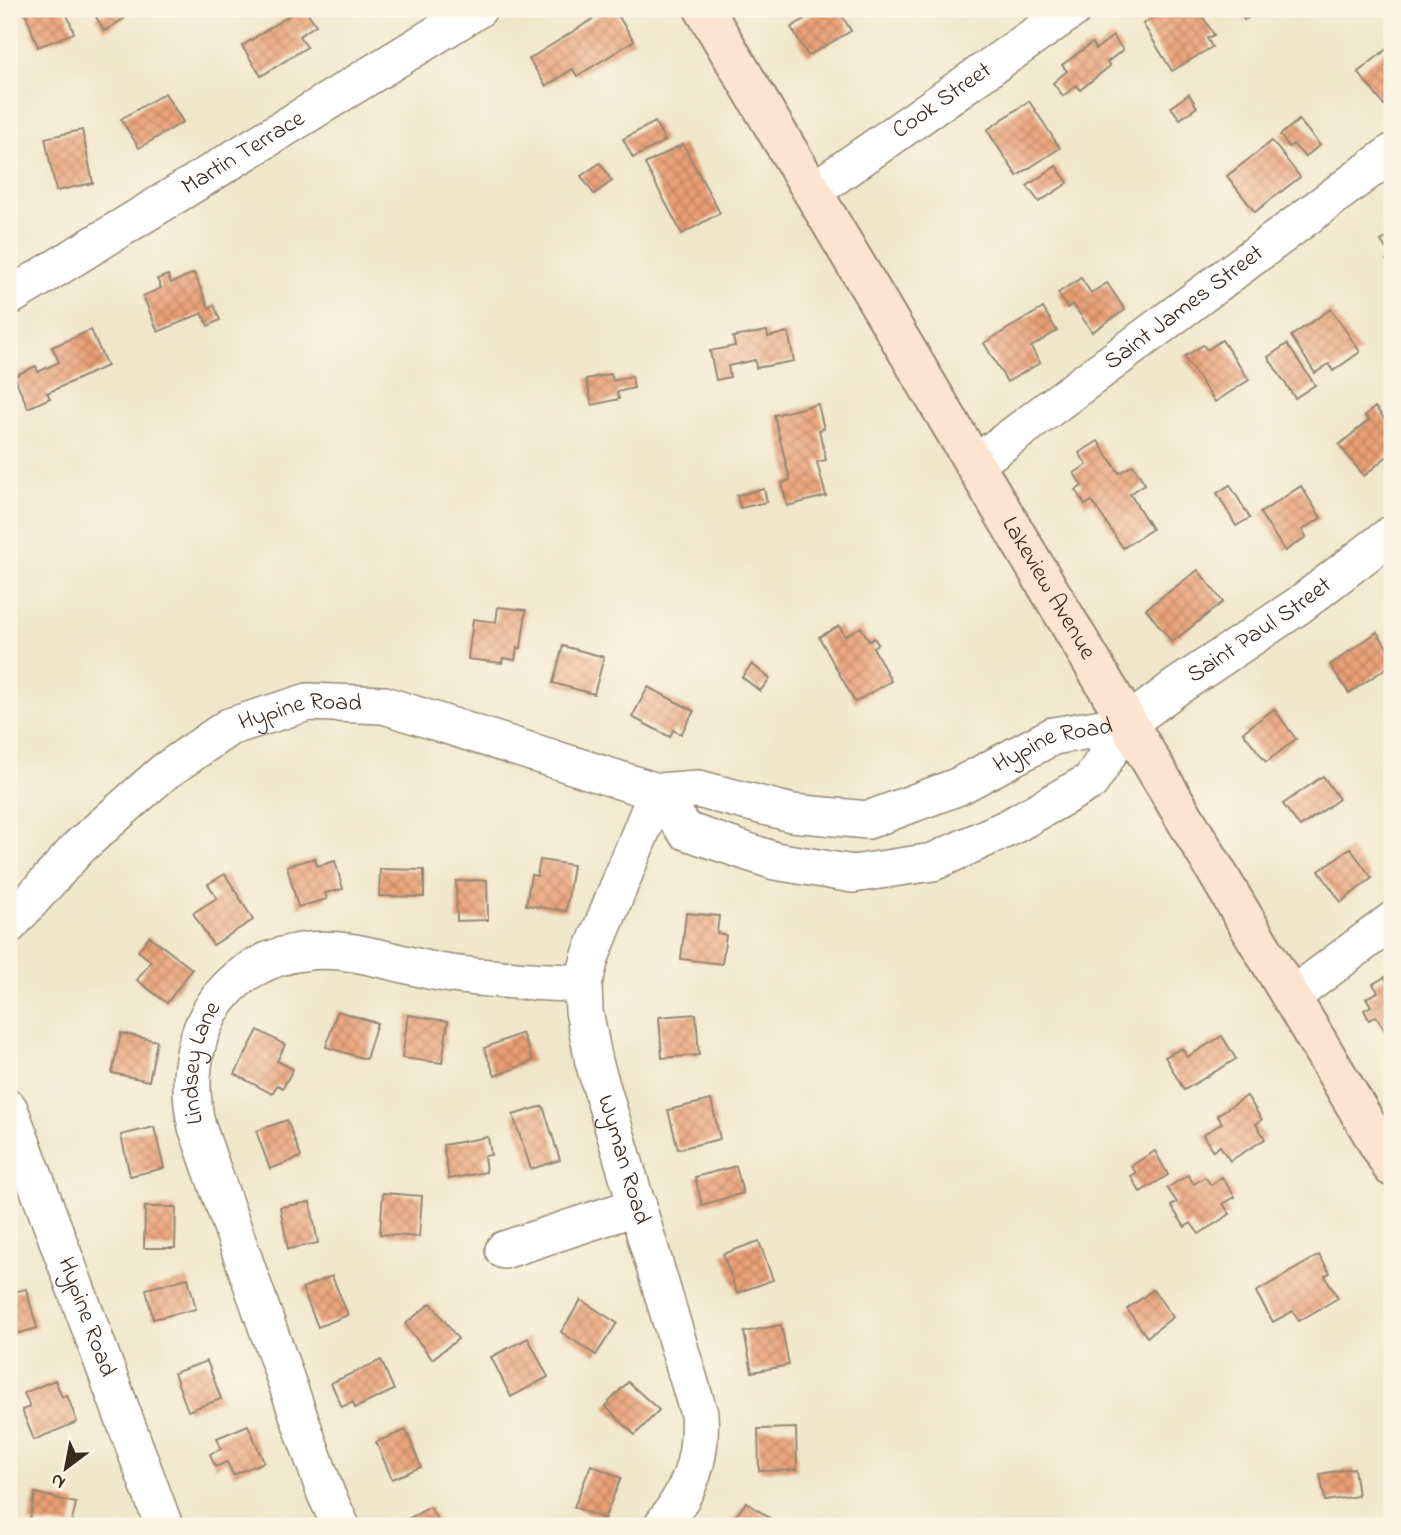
<svg xmlns="http://www.w3.org/2000/svg" width="1401" height="1535" viewBox="0 0 1401 1535" font-family="'Indie Flower',sans-serif">
<style>
.building{fill:url(#building-cross-hatch)}
.lines{fill:none;stroke-linecap:round;stroke-linejoin:round}
.minor-casing{stroke:#968874;stroke-width:40}
.secondary-casing{stroke:#968874;stroke-width:42}
.minor{stroke:#fff;stroke-width:37}
.secondary{stroke:#fde4d1;stroke-width:38}
.labels{text-anchor:middle;dominant-baseline:central;stroke-width:5;stroke-linejoin:round;paint-order:stroke}
.street-label{font-size:24px;fill:#3b2a1e;stroke:#fcf5e5}
</style>
<defs>
<pattern id="building-cross-hatch" width="8" height="8" patternUnits="userSpaceOnUse" patternTransform="scale(1.75)"><rect width="8" height="8" fill="#ea9f74"/><path d="M0 0l8 8M0 8l8-8" fill="none" stroke="#bf825f"/></pattern>
</defs>
<rect width="100%" height="100%" fill="#fcf5e5"/>
<filter id="ink" filterUnits="userSpaceOnUse"><feTurbulence type="fractalNoise" baseFrequency=".0143" numOctaves="2"/><feDisplacementMap in="SourceGraphic" scale="14" xChannelSelector="R" yChannelSelector="G"/><feConvolveMatrix kernelMatrix="1 2 1 2 8 2 1 2 1" color-interpolation-filters="sRGB"/></filter>
<filter id="wash" filterUnits="userSpaceOnUse"><feTurbulence type="fractalNoise" baseFrequency=".00686" numOctaves="4" result="noise"/><feDisplacementMap in="SourceGraphic" scale="28" xChannelSelector="R" yChannelSelector="G"/><feGaussianBlur stdDeviation="1.57" result="paint"/><feColorMatrix in="noise" values="0 0 0 0 0 0 0 0 0 0 0 0 0 0 0 0 0 1.4 0 .05"/><feComposite in="paint" operator="in"/></filter>
<g filter="url(#wash)">
<rect width="100%" height="100%" fill="#f0e7ca"/>
<g id="blocks">
<g class="building">
<path d="M24,9H65L74,33L38,47Z"/>
<path d="M109,9H120L125,18L104,31L96,17Z"/>
<path d="M299,9H305L316,25L299,36L307,47L261,76L242,46Z"/>
<path d="M609,9H614L634,41L577,76L573,69L546,86L529,59Z"/>
<path d="M822,9H838L851,31L808,56L791,27Z"/>
<path d="M1167,9H1198L1214,35L1207,38L1212,47L1172,71L1143,24Z"/>
<path d="M1238,9H1263L1244,20Z"/>
<path d="M1113,36L1123,50L1107,62L1110,66L1080,90L1077,85L1063,96L1053,83L1067,71L1062,65L1092,43L1096,49Z"/>
<path d="M1392,45V98L1384,105L1358,72Z"/>
<path d="M165,93L183,122L139,148L121,119Z"/>
<path d="M1189,94L1197,107L1180,119L1171,107Z"/>
<path d="M1029,101L1060,148L1017,176L987,130Z"/>
<path d="M1299,120L1320,145L1305,157L1293,144L1289,147L1280,135Z"/>
<path d="M655,122L665,141L633,158L623,139Z"/>
<path d="M82,130L93,183L56,191L45,138Z"/>
<path d="M1272,141L1300,177L1255,212L1227,176Z"/>
<path d="M683,144L720,213L682,234L645,164Z"/>
<path d="M600,163L612,181L594,194L581,176Z"/>
<path d="M1056,166L1068,183L1039,202L1027,186Z"/>
<path d="M1392,234V268L1386,260L1391,256L1381,241Z"/>
<path d="M194,273L209,308L214,305L220,320L208,326L202,313L158,332L143,296L161,288L157,279L168,275L171,283Z"/>
<path d="M1081,278L1091,293L1107,283L1125,310L1092,332L1073,304L1067,308L1058,293Z"/>
<path d="M1043,308L1057,331L1031,347L1040,363L1007,382L984,343Z"/>
<path d="M1331,309L1360,352L1333,371L1329,364L1315,373L1291,336Z"/>
<path d="M91,330L107,366L47,393L50,398L28,408L14,376L36,366L38,372L59,362L52,347Z"/>
<path d="M767,331L768,337L788,332L794,361L756,368L755,360L728,366L730,377L716,380L710,351L735,346L733,337Z"/>
<path d="M1222,340L1249,380L1215,402L1184,357L1203,345L1207,350Z"/>
<path d="M1287,344L1315,385L1295,398L1268,357Z"/>
<path d="M611,374L613,381L632,376L634,388L617,392L619,399L592,405L586,379Z"/>
<path d="M818,404L824,429L819,430L826,460L817,462L826,496L787,506L782,483L790,480L774,415Z"/>
<path d="M1375,407L1388,423L1392,420V452L1364,476L1339,445L1369,420L1365,416Z"/>
<path d="M1098,441L1119,473L1133,465L1145,484L1130,494L1152,529L1123,548L1092,501L1085,505L1076,490L1082,486L1074,473L1087,465L1079,453Z"/>
<path d="M1230,485L1250,518L1236,526L1217,493Z"/>
<path d="M1301,486L1321,518L1302,530L1306,537L1285,551L1260,513Z"/>
<path d="M764,489L767,502L740,508L737,495Z"/>
<path d="M1198,570L1223,602L1172,642L1146,609Z"/>
<path d="M498,607L526,610L521,648H517L515,660L503,658L502,663L468,659L473,619L496,622Z"/>
<path d="M839,626L845,636L861,627L869,641L874,638L878,644L873,647L891,681L855,702L819,637Z"/>
<path d="M1377,632L1392,655V664L1349,693L1330,665Z"/>
<path d="M563,646L604,657L594,694L553,683Z"/>
<path d="M752,664L770,679L760,691L742,677Z"/>
<path d="M648,687L694,711L681,734L673,730L670,737L632,717Z"/>
<path d="M1274,709L1296,739L1266,762L1243,732Z"/>
<path d="M1323,776L1339,799L1300,827L1283,804Z"/>
<path d="M1350,848L1372,878L1341,902L1319,871Z"/>
<path d="M315,858L317,866L335,861L343,889L325,893L327,899L298,907L287,866Z"/>
<path d="M540,860L573,865L566,911L526,905L531,875L537,876Z"/>
<path d="M380,869L424,870V897L379,896Z"/>
<path d="M225,874L253,920L213,945L193,913L217,898L208,884Z"/>
<path d="M487,880L488,920L457,921L456,881Z"/>
<path d="M686,913L719,916L717,933L726,935L722,964L681,959Z"/>
<path d="M149,936L192,969L167,1003L137,980L151,961L138,951Z"/>
<path d="M1385,977L1387,982L1392,979V1026L1385,1031L1376,1016L1369,1020L1364,1010L1371,1006L1366,998L1378,992L1373,984Z"/>
<path d="M337,1011L377,1023L366,1059L326,1047Z"/>
<path d="M696,1014L699,1055L662,1058L659,1017Z"/>
<path d="M408,1015L448,1021L442,1063L402,1058Z"/>
<path d="M258,1030L285,1045L277,1061L293,1069L283,1088L277,1085L272,1094L235,1074Z"/>
<path d="M121,1033L157,1041L149,1081L112,1073Z"/>
<path d="M522,1033L533,1061L495,1076L484,1048Z"/>
<path d="M1222,1036L1236,1059L1184,1090L1165,1057L1182,1048L1187,1057Z"/>
<path d="M1247,1096L1262,1120L1256,1124L1265,1139L1230,1161L1220,1146L1213,1151L1203,1135L1222,1123L1217,1115Z"/>
<path d="M711,1100L720,1139L678,1149L668,1110Z"/>
<path d="M543,1106L560,1160L531,1169L513,1115Z"/>
<path d="M287,1120L301,1157L270,1169L256,1131Z"/>
<path d="M154,1127L164,1168L130,1176L121,1135Z"/>
<path d="M488,1137L491,1155L484,1156L486,1172L449,1179L443,1145Z"/>
<path d="M1155,1151L1168,1175L1140,1192L1131,1176L1136,1173L1131,1166Z"/>
<path d="M736,1166L743,1193L702,1205L695,1177Z"/>
<path d="M1188,1175L1194,1184L1205,1177L1211,1185L1222,1177L1235,1197L1223,1204L1230,1214L1199,1234L1191,1223L1185,1227L1171,1206L1177,1202L1167,1188Z"/>
<path d="M383,1193L422,1196L419,1237L380,1234Z"/>
<path d="M310,1202L318,1243L288,1249L280,1207Z"/>
<path d="M145,1207H176L175,1248H144Z"/>
<path d="M759,1241L773,1280L737,1293L723,1254Z"/>
<path d="M1319,1255L1330,1273L1325,1276L1338,1298L1299,1321L1293,1311L1273,1322L1256,1292Z"/>
<path d="M332,1276L348,1315L318,1327L302,1288Z"/>
<path d="M188,1278L196,1309L153,1319L146,1289Z"/>
<path d="M26,1289L37,1328L9,1336V1293Z"/>
<path d="M1153,1290L1173,1317L1147,1337L1127,1309Z"/>
<path d="M581,1300L617,1323L596,1355L561,1332Z"/>
<path d="M431,1303L458,1339L432,1359L405,1324Z"/>
<path d="M781,1325L789,1365L752,1372L744,1332Z"/>
<path d="M528,1338L548,1377L511,1397L491,1357Z"/>
<path d="M381,1360L394,1390L355,1408L353,1402L342,1407L331,1383Z"/>
<path d="M207,1361L221,1399L188,1411L174,1373Z"/>
<path d="M55,1380L62,1397L67,1395L77,1422L34,1440L22,1410L30,1407L24,1393Z"/>
<path d="M628,1382L659,1410L635,1435L605,1406Z"/>
<path d="M248,1425L264,1462L233,1475L227,1462L215,1467L210,1454L221,1449L217,1438Z"/>
<path d="M796,1428L797,1470L759,1471L758,1429Z"/>
<path d="M406,1430L421,1467L392,1479L376,1442Z"/>
<path d="M591,1465L621,1478L604,1519L574,1507Z"/>
<path d="M1354,1468L1358,1496L1325,1501L1320,1474Z"/>
<path d="M35,1493L76,1503L71,1526L29,1523Z"/>
<path d="M746,1502L781,1526H729Z"/>
<path d="M430,1507L441,1526H395Z"/>
<path d="M1392,1509V1526H1390L1388,1510Z"/>
</g>
</g>
</g>
<g filter="url(#ink)">
<use href="#blocks" fill-opacity="0" stroke="#968874" stroke-width="2"/>
<g class="lines">
<g class="minor-casing">
<g id="minor">
<path id="s1" d="M812,192L1073,9"/>
<path id="s2" d="M9,297L478,9"/>
<path id="s3" d="M975,464L1392,153"/>
<path id="s4" d="M657,792L686,831L775,861L853,874L933,862L1010,827L1091,781L1127,724L1175,688L1298,606L1392,534"/>
<path id="s5" d="M657,792L591,955L583,984L584,1011L594,1062L699,1414C702,1460 690,1490 662,1526"/>
<path id="s6" d="M9,925L79,847L164,772L229,727L308,702L384,705L657,792L698,789L792,813L868,820L957,787L1053,736L1127,724"/>
<path d="M1291,997L1392,921"/>
<path id="s7" d="M9,1109L164,1526"/>
<path d="M504,1250L638,1206"/>
<path id="s8" d="M341,1526L326,1494L197,1127C177,1044 216,960 309,951C354,946 401,966 445,973C490,980 537,981 583,984"/>
</g>
</g>
<g class="secondary-casing">
<g id="secondary">
<path id="s9" d="M704,9L1392,1167"/>
</g>
</g>
<use href="#minor" class="minor"/>
<use href="#secondary" class="secondary"/>
</g>
</g>
<g class="labels">
<g class="street-label">
<text stroke="none"><textPath href="#s1" startOffset="159">Cook Street</textPath></text>
<text stroke="none"><textPath href="#s2" startOffset="275">Martin Terrace</textPath></text>
<text stroke="none"><textPath href="#s3" startOffset="261">Saint James Street</textPath></text>
<text stroke="none"><textPath href="#s9" startOffset="674">Lakeview Avenue</textPath></text>
<text stroke="none"><textPath href="#s4" startOffset="710">Saint Paul Street</textPath></text>
<text stroke="none"><textPath href="#s6" startOffset="371">Hypine Road</textPath></text>
<text stroke="none"><textPath href="#s6" startOffset="1158">Hypine Road</textPath></text>
<text stroke="none"><textPath href="#s8" startOffset="490">Lindsey Lane</textPath></text>
<text stroke="none"><textPath href="#s5" startOffset="387">Wyman Road</textPath></text>
<text stroke="none"><textPath href="#s7" startOffset="222">Hypine Road</textPath></text>
</g>
</g>
<rect width="1401" height="1535" fill="none" stroke="#fcf5e5" stroke-width="35"/>
<g transform="translate(66 1468) rotate(212)" stroke="#fcf5e5" stroke-width="5" paint-order="stroke">
<path d="M0-5L12 26L0 18L-12 26Z" fill="#3b2a1e"/>
<text y="-10" font-size="19" font-weight="bold" text-anchor="middle" fill="#3b2a1e">N</text>
</g>
</svg>
